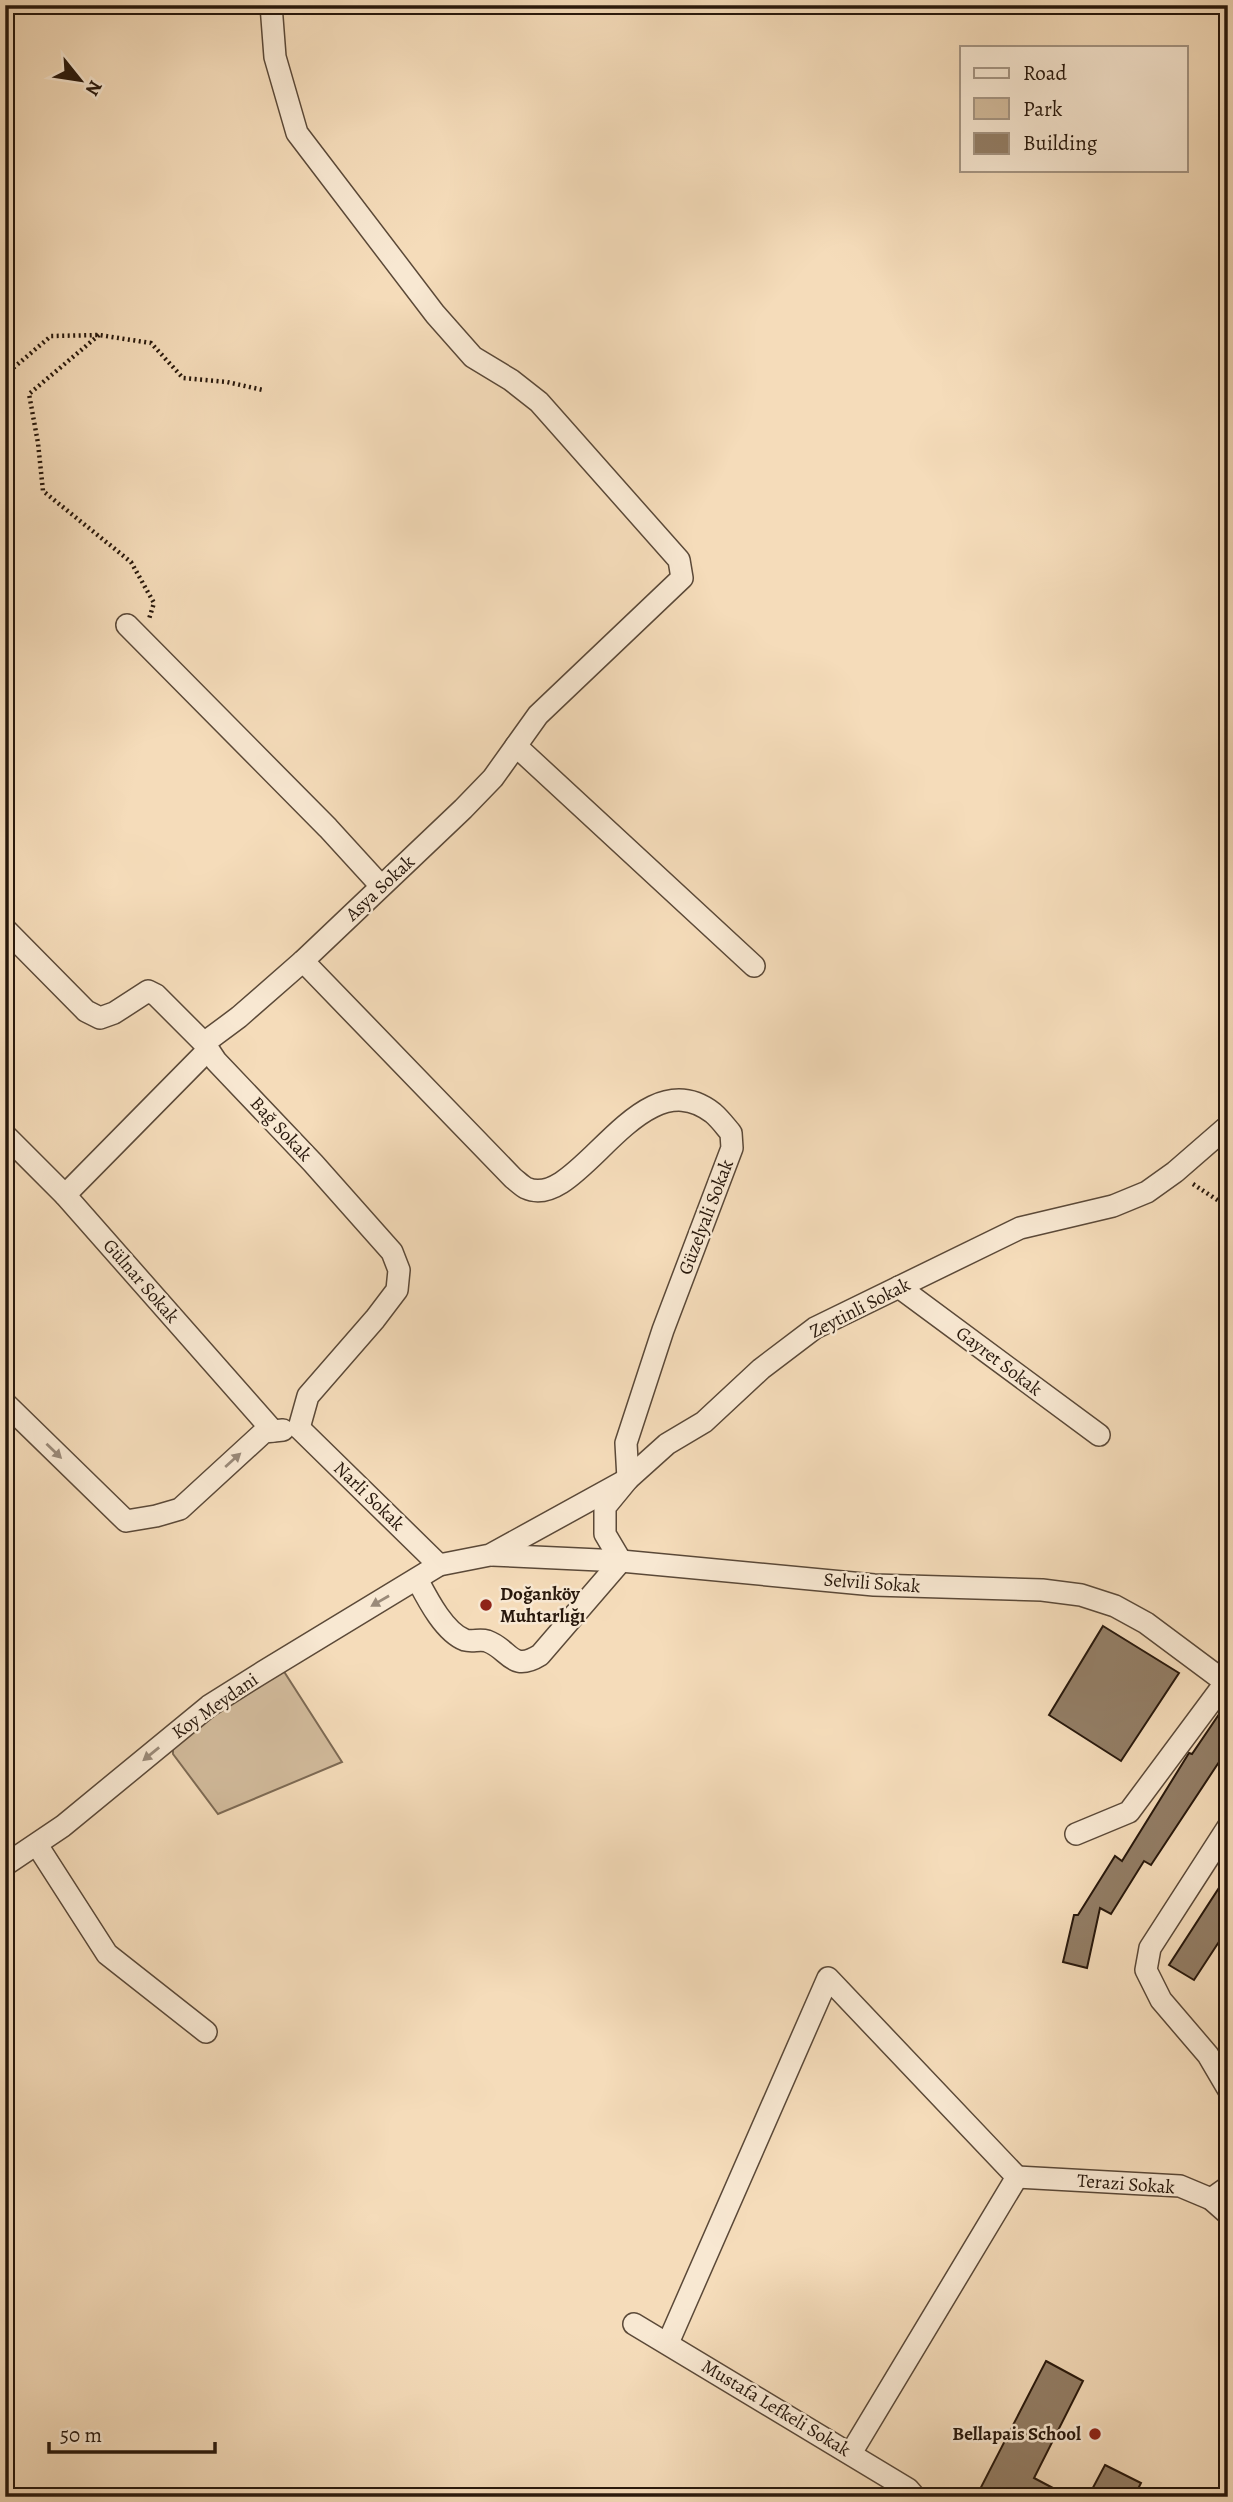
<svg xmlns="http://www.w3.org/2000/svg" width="1233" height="2502" viewBox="0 0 1233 2502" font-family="Alegreya,serif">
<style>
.green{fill:#d2bb9c;stroke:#7d6a54;stroke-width:2}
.building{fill:#937e66;stroke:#28180c;stroke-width:2}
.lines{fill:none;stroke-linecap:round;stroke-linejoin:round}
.minor-casing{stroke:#5b4938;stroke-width:24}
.path{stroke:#28180c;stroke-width:4.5;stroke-dasharray:2 3.5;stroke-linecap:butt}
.minor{stroke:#f8e8d2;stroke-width:21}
.oneway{fill:#9a8a79}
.poi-dot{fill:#8f2418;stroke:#f8e8d2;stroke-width:2.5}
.labels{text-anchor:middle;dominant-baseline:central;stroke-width:5;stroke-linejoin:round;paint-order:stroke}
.street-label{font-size:19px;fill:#28180c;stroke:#f8e8d2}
.poi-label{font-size:19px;font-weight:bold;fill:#28180c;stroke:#f8e8d2;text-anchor:start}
</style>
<rect width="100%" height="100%" fill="#f5dcba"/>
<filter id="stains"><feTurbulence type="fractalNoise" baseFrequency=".00286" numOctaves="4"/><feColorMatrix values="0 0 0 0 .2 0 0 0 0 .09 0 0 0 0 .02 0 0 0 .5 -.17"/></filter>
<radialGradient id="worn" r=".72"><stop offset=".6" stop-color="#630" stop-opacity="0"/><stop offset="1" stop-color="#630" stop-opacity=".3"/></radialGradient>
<path class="green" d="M283,1670L342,1762L218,1814L173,1754V1741Z"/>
<g class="building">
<path d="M1103,1626L1179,1673L1121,1761L1049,1715Z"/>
<path d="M1228,1701V1763L1221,1759L1151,1865L1144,1861L1111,1914L1100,1908L1087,1968L1063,1962L1074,1915H1078L1115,1856L1122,1861L1189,1753L1192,1754Z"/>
<path d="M1228,1874V1928L1194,1980L1169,1965Z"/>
<path d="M1046,2361L1083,2381L1034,2478L1070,2497H976Z"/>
<path d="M1105,2465L1141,2483L1134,2497H1088Z"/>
</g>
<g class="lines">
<g class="minor-casing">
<g id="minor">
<path d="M127,625L328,828L381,886"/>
<path d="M516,746L754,966"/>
<path d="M5,929L86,1011L100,1018L114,1013L148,991L156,995L204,1043L216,1061L313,1163L392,1252L399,1270L397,1290L375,1319L308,1396L299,1428"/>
<path d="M303,961L513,1178C517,1181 522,1186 526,1188C579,1213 638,1055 713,1113C720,1119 725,1126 731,1133L732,1148L663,1330L626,1443L628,1479L605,1507V1534L621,1561L540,1655C511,1673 510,1649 487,1641C480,1639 472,1642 465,1640C444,1632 427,1598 417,1579"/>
<path d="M204,1043L239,1017L303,961L463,809L493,778L538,715L682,578L679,560L539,402L511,380L473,357L435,314L297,133L275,57L271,5"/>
<path d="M5,1135L65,1195L273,1431"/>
<path d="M65,1195L208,1050"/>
<path d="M899,1287L1099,1435"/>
<path d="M5,1403L126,1521L156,1516L180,1509L264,1432L283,1430"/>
<path d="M299,1428L439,1565"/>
<path d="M492,1555L621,1561L874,1585L1042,1590L1081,1595L1115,1606L1146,1623L1228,1684"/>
<path d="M1228,1827L1150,1948L1146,1970L1161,2000L1208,2055L1228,2089"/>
<path d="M1076,1834L1129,1812L1225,1683"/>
<path d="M37,1845L107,1954L206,2032"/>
<path d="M5,1865L63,1826L209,1706L263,1672L439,1565L490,1555L628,1479L667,1444L704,1422L761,1369L815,1328L1020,1228L1113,1206L1147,1192L1175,1172L1228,1126"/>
<path d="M1017,2177L1180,2186L1211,2199L1228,2214"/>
<path d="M1211,2199L1228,2187"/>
<path d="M634,2324L908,2489L915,2497"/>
<path d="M668,2343L828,1978L1017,2177"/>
<path d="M851,2453L1017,2177"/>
</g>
</g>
<g class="path">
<path d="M99,335L29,394L38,443L43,491L131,562L154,603L149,619"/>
<path d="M5,375L51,336L99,335L151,343L183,378L227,382L263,390"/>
<path d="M1193,1184L1228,1207"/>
</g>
<use href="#minor" class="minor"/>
</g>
<defs><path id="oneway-solid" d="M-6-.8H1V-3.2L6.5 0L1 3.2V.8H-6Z" transform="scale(1.75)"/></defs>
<g class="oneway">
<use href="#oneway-solid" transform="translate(54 1451) rotate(44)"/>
<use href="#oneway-solid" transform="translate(233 1460) rotate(-42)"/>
<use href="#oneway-solid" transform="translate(380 1601) rotate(150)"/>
<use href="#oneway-solid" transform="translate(151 1754) rotate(141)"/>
</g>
<g class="poi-dot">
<circle cx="486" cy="1605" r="7"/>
<circle cx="1095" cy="2434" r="7"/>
</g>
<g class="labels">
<g class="street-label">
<text transform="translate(380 888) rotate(-43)">Asya Sokak</text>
<text transform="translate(281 1129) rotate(47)">Bağ Sokak</text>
<text transform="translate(706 1217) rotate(-69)">Güzelyali Sokak</text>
<text transform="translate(141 1281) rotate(49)">Gülnar Sokak</text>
<text transform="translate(860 1308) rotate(-27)">Zeytinli Sokak</text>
<text transform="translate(999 1361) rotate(37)">Gayret Sokak</text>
<text transform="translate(369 1496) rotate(44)">Narli Sokak</text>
<text transform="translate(872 1583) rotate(4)">Selvili Sokak</text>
<text transform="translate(215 1706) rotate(-35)">Koy Meydani</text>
<text transform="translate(1126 2184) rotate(4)">Terazi Sokak</text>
<text transform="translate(776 2408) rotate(31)">Mustafa Lefkeli Sokak</text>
</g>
<g class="poi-label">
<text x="500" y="1594">Doğanköy<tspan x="500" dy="22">Muhtarlığı</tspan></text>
<text x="1081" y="2434" text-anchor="end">Bellapais School</text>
</g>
</g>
<rect width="1233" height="2502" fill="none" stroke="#f5dcba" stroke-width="28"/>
<rect x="7" y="7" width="1219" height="2488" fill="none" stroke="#28180c" stroke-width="3.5"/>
<rect x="14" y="14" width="1205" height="2474" fill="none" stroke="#28180c" stroke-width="2"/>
<rect x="960" y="46" width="228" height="126" fill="#f8e8d2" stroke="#a59583" stroke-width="2"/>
<rect x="974" y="68" width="35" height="10" fill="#f8e8d2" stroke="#a59583" stroke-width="2"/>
<text x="1023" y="80" font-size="21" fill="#28180c">Road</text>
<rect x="974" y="98" width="35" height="21" fill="#d2bb9c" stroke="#a59583" stroke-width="2"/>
<text x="1023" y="116" font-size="21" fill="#28180c">Park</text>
<rect x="974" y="133" width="35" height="21" fill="#937e66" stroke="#a59583" stroke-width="2"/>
<text x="1023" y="150" font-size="21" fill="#28180c">Building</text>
<g transform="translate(80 80) rotate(120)" stroke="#f8e8d2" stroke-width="5" paint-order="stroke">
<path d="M0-5L12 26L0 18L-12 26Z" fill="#28180c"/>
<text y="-10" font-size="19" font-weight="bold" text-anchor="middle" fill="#28180c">N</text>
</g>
<path d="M49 2442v10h166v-10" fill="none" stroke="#28180c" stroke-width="3.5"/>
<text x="60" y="2442" font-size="21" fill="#28180c" stroke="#f8e8d2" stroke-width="5" paint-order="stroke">50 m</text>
<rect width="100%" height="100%" filter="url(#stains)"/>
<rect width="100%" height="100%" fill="url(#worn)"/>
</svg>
